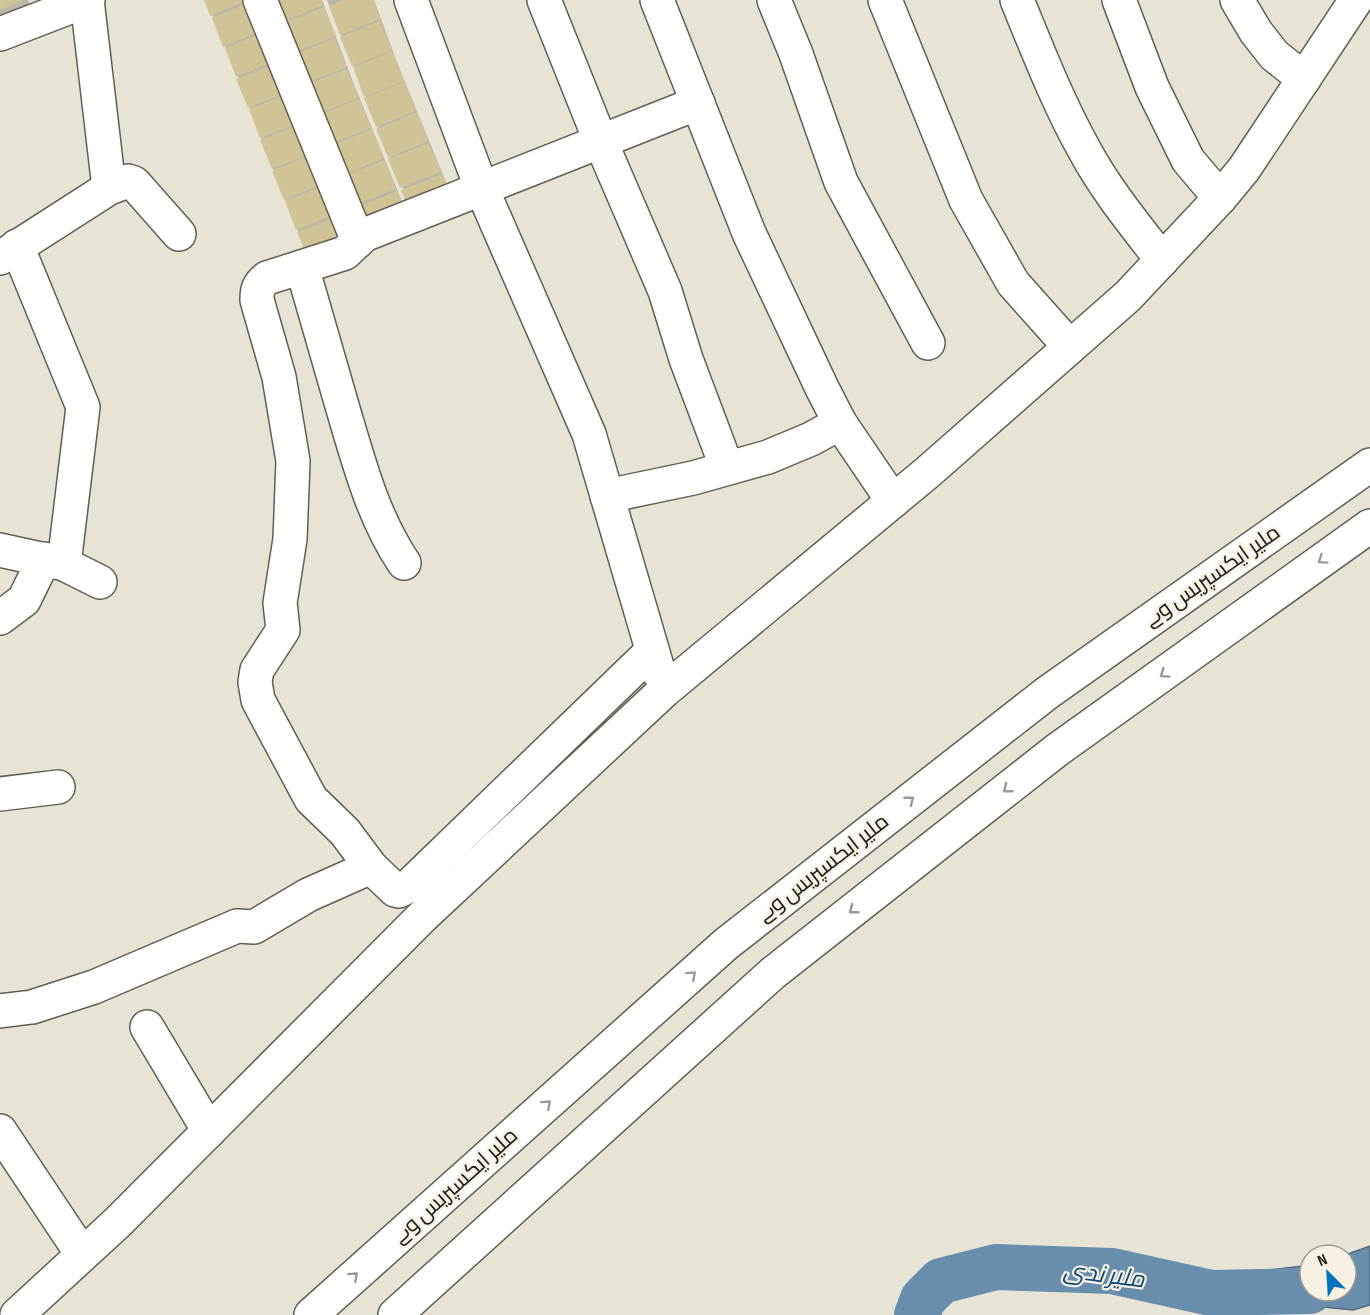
<svg xmlns="http://www.w3.org/2000/svg" width="1370" height="1315" viewBox="0 0 1370 1315" font-family="'Sofia Sans Condensed',Cairo,sans-serif">
<style>
.water{fill:#698dac;stroke:#526a7e;stroke-width:1.5}
.shadow{fill:#0003}
.lines{fill:none;stroke-linecap:round;stroke-linejoin:round}
.river{stroke:#698dac;stroke-width:46}
.building{fill:#d0c496}
.minor-casing{stroke:#625e51;stroke-width:36}
.highway-casing{stroke:#625e51;stroke-width:36}
.minor{stroke:#fff;stroke-width:33}
.highway{stroke:#fff;stroke-width:33}
.oneway{stroke:#989895}
.labels{text-anchor:middle;dominant-baseline:central;stroke-width:4.5;stroke-linejoin:round;paint-order:stroke}
.street-label{font-size:22px;fill:#1b1914;stroke:#f6f1e2}
.water-label{font-size:24px;font-style:italic;fill:#104b75;stroke:#f6f1e2}
</style>
<rect width="100%" height="100%" fill="#e8e4d5"/>
<path class="water" d="M1370,1246V1305L1353,1310L1234,1298L1211,1293L1253,1272L1310,1265V1291H1346L1345,1255Z"/>
<g class="shadow">
<path d="M0,0H28L33,14L0,28Z"/>
<path d="M206,0H253L344,229L299,233L262,141H263L239,79Z"/>
<path d="M275,0H322L353,82L403,204L376,245Z"/>
<path d="M327,0H374L398,65L448,187L404,191Z"/>
</g>
<g class="lines">
<path class="river" d="M917,1315L923,1299L941,1281L996,1267L1112,1271L1211,1293L1310,1291"/>
</g>
<g class="building">
<path d="M0,0H25L0,10Z"/>
<path d="M204,0H249L210,16Z"/>
<path d="M274,0H321L323,5L283,22Z"/>
<path d="M343,0H373L380,19L340,35L329,6Z"/>
<path d="M252,1L264,30L223,47L212,18Z"/>
<path d="M324,7L336,36L296,52L284,23Z"/>
<path d="M380,21L392,50L352,66L340,37Z"/>
<path d="M264,32L276,61L236,77L225,48Z"/>
<path d="M335,38L347,67L307,83L296,54Z"/>
<path d="M392,51L404,81L364,97L353,67Z"/>
<path d="M276,63L288,92L248,108L236,79Z"/>
<path d="M347,69L359,98L320,113L308,84Z"/>
<path d="M404,82L416,111L376,127L364,98Z"/>
<path d="M288,94L300,123L260,138L249,109Z"/>
<path d="M359,99L371,128L331,144L319,115Z"/>
<path d="M417,112L428,141L388,158L376,129Z"/>
<path d="M300,124L312,153L272,169L260,140Z"/>
<path d="M372,129L384,158L343,175L331,146Z"/>
<path d="M429,143L441,172L400,188L388,159Z"/>
<path d="M313,154L325,183L284,200L272,171Z"/>
<path d="M384,160L396,189L355,205L344,176Z"/>
<path d="M442,174L452,198L411,215L401,190Z"/>
<path d="M325,185L337,214L296,230L285,201Z"/>
<path d="M397,191L407,215L367,231L357,207Z"/>
<path d="M338,216L348,240L307,256L297,232Z"/>
</g>
<g class="lines">
<g class="minor-casing">
<g id="minor">
<path d="M87,0L109,188"/>
<path d="M260,0L358,241"/>
<path d="M411,0L481,187L589,434L659,673"/>
<path d="M544,0L600,140L665,291L686,359L727,468"/>
<path d="M657,0L749,233L822,388L840,423L893,501"/>
<path d="M774,0L796,54L841,182L928,343"/>
<path d="M885,0L966,200L1013,283L1070,347"/>
<path d="M1017,0C1038,51 1058,103 1085,151C1106,190 1135,225 1162,260"/>
<path d="M1119,0L1152,87L1188,160L1220,198"/>
<path d="M1237,0L1256,32L1274,55L1304,79"/>
<path d="M0,34L88,0"/>
<path d="M17,246L83,407L64,564"/>
<path d="M0,258L109,188L128,181L134,183L179,234"/>
<path d="M302,267C316,314 329,362 343,409C359,463 373,517 404,563"/>
<path d="M607,496L693,478L768,457L811,439L840,423"/>
<path d="M0,550L64,564L100,582"/>
<path d="M0,618L24,600L44,559"/>
<path d="M652,651L409,886L399,891L395,890L371,867L345,832L311,799L258,700L255,682L257,670L283,630L280,603L290,539L293,461L279,377L257,300C257,290 258,285 267,278L345,253L364,235L698,103"/>
<path d="M0,794L58,787"/>
<path d="M0,1011L32,1007L94,987L237,926L254,927L308,895L371,867"/>
<path d="M147,1027L209,1131"/>
<path d="M0,1131L82,1254"/>
<path d="M17,1315L118,1222L421,918L664,691L928,472L1128,296L1220,198L1244,169L1356,0"/>
</g>
</g>
<g class="highway-casing">
<g id="highway">
<path d="M311,1315L726,944L1047,693L1370,465"/>
<path d="M395,1315L773,973L1057,750L1370,526"/>
</g>
</g>
<use href="#minor" class="minor"/>
<use href="#highway" class="highway"/>
</g>
<defs><path id="oneway-chevron" d="M-2-3.5L2.5 0L-2 3.5" fill="none" stroke-width="1.6" stroke-linecap="round" stroke-linejoin="round" transform="scale(1.5)"/></defs>
<g class="oneway">
<use href="#oneway-chevron" transform="translate(1322 560) rotate(145)"/>
<use href="#oneway-chevron" transform="translate(1164 674) rotate(145)"/>
<use href="#oneway-chevron" transform="translate(1007 789) rotate(142)"/>
<use href="#oneway-chevron" transform="translate(910 800) rotate(-38)"/>
<use href="#oneway-chevron" transform="translate(853 910) rotate(142)"/>
<use href="#oneway-chevron" transform="translate(692 975) rotate(-42)"/>
<use href="#oneway-chevron" transform="translate(547 1104) rotate(-42)"/>
<use href="#oneway-chevron" transform="translate(354 1276) rotate(-42)"/>
</g>
<g class="labels">
<g class="street-label">
<text transform="translate(1212 576) rotate(-35)">ملیر ایکسپریس وے</text>
<text transform="translate(823 868) rotate(-38)">ملیر ایکسپریس وے</text>
<text transform="translate(455 1186) rotate(-42)">ملیر ایکسپریس وے</text>
</g>
<g class="water-label">
<text transform="translate(1104 1275) rotate(7)">ملیر ندی</text>
</g>
</g>
<g transform="translate(1328 1273) rotate(336)"><circle r="28" fill="#f6f1e2" stroke="#9e9b90" stroke-width="1.5"/>
<path d="M0-4.5L10 22L0 15L-10 22Z" fill="#0072bd"/>
<text y="-9" font-size="16" font-weight="bold" text-anchor="middle" fill="#1b1914">N</text>
</g>
</svg>
